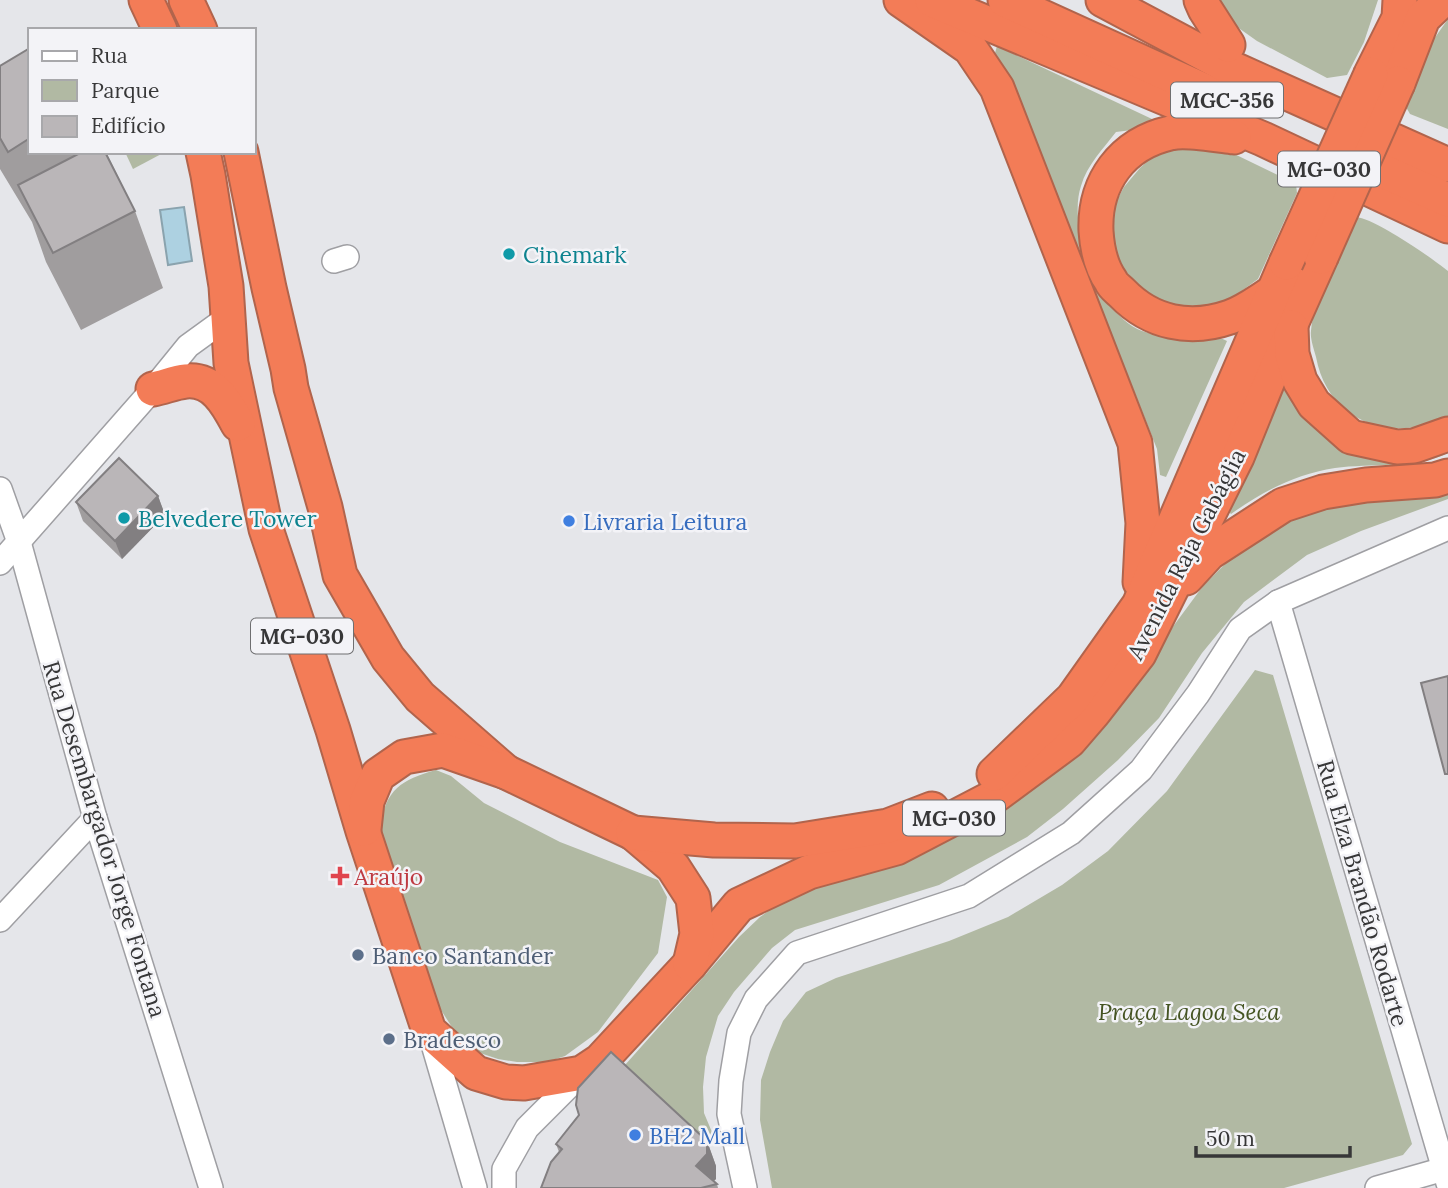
<svg xmlns="http://www.w3.org/2000/svg" width="1448" height="1188" viewBox="0 0 1448 1188" font-family="Lora,serif">
<style>
.green{fill:#b1b9a3}
.water{fill:#add1e1;stroke:#8aa3ae;stroke-width:2}
.lines{fill:none;stroke-linecap:round;stroke-linejoin:round}
.minor-casing{stroke:#9f9fa3;stroke-width:26}
.highway-casing{stroke:#b1644c;stroke-width:37}
.minor{stroke:#fff;stroke-width:23}
.highway{stroke:#f37c57;stroke-width:33}
.highway-bridge-casing{stroke:#b1644c;stroke-width:37;stroke-linecap:butt}
.highway-bridge{stroke:#f37c57;stroke-width:33}
.wall{fill:#a09d9e}
.shaded-wall{fill:#827f81}
.building{fill:#bab6b8;stroke:#827f81;stroke-width:2}
.culture-dot{fill:#0f9aa8;stroke:#f3f3f7;stroke-width:2.5}
.shop-dot{fill:#3f7fe0;stroke:#f3f3f7;stroke-width:2.5}
.health-dot{fill:#e0444e;stroke:#f3f3f7;stroke-width:2.5}
.service-dot{fill:#5c6f8a;stroke:#f3f3f7;stroke-width:2.5}
.labels{text-anchor:middle;dominant-baseline:central;stroke-width:5;stroke-linejoin:round;paint-order:stroke}
.shield{fill:#f3f3f7;stroke:#6f6f71;stroke-width:2}
.shield-label{font-size:21px;font-weight:bold;fill:#373738}
.culture-label{font-size:23px;fill:#0d838f;stroke:#f3f3f7;text-anchor:start}
.shop-label{font-size:23px;fill:#366cbe;stroke:#f3f3f7;text-anchor:start}
.street-label{font-size:23px;fill:#373738;stroke:#f3f3f7}
.health-label{font-size:23px;fill:#be3a42;stroke:#f3f3f7;text-anchor:start}
.service-label{font-size:23px;fill:#4e5e75;stroke:#f3f3f7;text-anchor:start}
.park-label{font-size:23px;font-style:italic;fill:#455423;stroke:#f3f3f7}
</style>
<rect width="100%" height="100%" fill="#e5e6ea"/>
<g class="green">
<path d="M1217,0H1378L1364,42L1347,75L1327,78L1257,41L1233,24Z"/>
<path d="M1448,19V129L1410,114L1406,107L1434,39Z"/>
<path d="M997,46L1152,119L1148,128L1116,132C1103,149 1087,165 1081,186C1067,227 1099,315 1142,331C1157,336 1173,338 1190,338C1206,338 1211,333 1227,341L1166,477L1160,475L1157,449L1028,123L1009,80L995,53Z"/>
<path d="M1183,146L1222,148L1296,184L1297,193L1258,279L1232,298L1209,306L1190,308L1161,303L1138,288L1125,271L1115,250L1113,235L1114,214L1116,202L1124,187L1140,168L1153,156Z"/>
<path d="M125,152H165L133,169Z"/>
<path d="M1356,217C1374,218 1432,258 1448,271V417C1391,444 1328,422 1316,357C1314,349 1310,339 1311,331C1312,313 1321,296 1328,280C1338,259 1347,238 1356,217Z"/>
<path d="M1279,379L1310,417L1448,447V453C1416,469 1370,463 1335,468C1296,474 1263,491 1231,514L1227,510Z"/>
<path d="M1448,485V499L1361,531L1307,555L1244,602L1202,653L1159,718L1118,760L1063,809L1027,837L939,885L795,930L772,948L734,992L718,1016L706,1057L703,1087L704,1113L714,1137C690,1137 642,1082 625,1065L739,937L760,917L792,894L1014,801L1036,786L1102,730L1152,655L1203,586L1247,542L1297,514Z"/>
<path d="M1255,670L1273,675L1412,1144L1403,1155L1284,1188H772L760,1120L761,1080L770,1052L783,1021L806,992L836,978L949,941L1008,917L1062,885L1108,851L1167,791Z"/>
<path d="M436,770L451,776L484,803L560,842L658,880L667,897L658,953L598,1032L565,1056L547,1062H517L498,1059L477,1052L459,1038L439,1007L380,827C386,789 401,780 436,770Z"/>
</g>
<path class="water" d="M184,207L192,261L168,265L160,210Z"/>
<g class="lines">
<g class="minor-casing">
<g id="minor">
<path d="M334,261L347,257"/>
<path d="M0,489L19,542L95,818L211,1188"/>
<path d="M0,563L153,389L188,346L228,317"/>
<path d="M1278,602L1448,1183"/>
<path d="M0,920L95,818"/>
<path d="M430,1034L475,1188"/>
<path d="M504,1188V1169L527,1128L582,1073"/>
<path d="M745,1188L729,1114L731,1081L739,1033L756,999L797,953L969,896L1071,833L1141,770L1198,694L1240,629L1278,602L1448,528"/>
<path d="M1377,1188L1444,1169"/>
</g>
</g>
<g class="highway-casing">
<g id="highway">
<path d="M146,0L160,30"/>
<path d="M186,0L200,30"/>
<path d="M901,0L970,48L997,88L1135,443L1143,523L1140,582"/>
<path d="M932,0L1263,139L1448,226"/>
<path d="M1005,0L1223,99"/>
<path d="M1103,0L1227,66L1448,165"/>
<path d="M1201,0L1205,9L1228,45"/>
<path d="M1371,74L1399,18L1400,0"/>
<path d="M1398,83L1423,18L1442,0"/>
<path d="M1234,137C1218,135 1185,129 1170,133C1122,144 1094,182 1096,231C1097,247 1101,267 1111,281C1113,286 1118,289 1122,293C1151,323 1190,331 1230,317C1245,312 1259,301 1272,293"/>
<path d="M203,152L208,175L226,286L231,363L266,529L333,730L363,831L429,1031L476,1073L506,1082L524,1083L582,1073L600,1061L690,964L739,905L809,872L896,848L992,798L1069,741L1094,712L1139,654L1237,457L1291,324L1321,257"/>
<path d="M241,152L269,288L288,369L291,388L325,507L340,575L388,658L420,697L506,772"/>
<path d="M1358,160L1448,200"/>
<path d="M1291,327L1292,354L1300,381L1314,404L1351,437L1397,447L1414,446L1448,434"/>
<path d="M153,389C164,387 175,382 186,381C213,378 227,403 238,424"/>
<path d="M1186,578L1209,553L1283,505L1323,492L1366,485L1435,480L1448,476"/>
<path d="M994,774L1073,698L1139,605L1286,263"/>
<path d="M364,829L367,801L378,775L404,757L443,750L506,772L633,833L673,867L693,898L697,934L690,964"/>
<path d="M633,833L714,840L795,841L888,826L932,809"/>
</g>
</g>
<use href="#minor" class="minor"/>
<use href="#highway" class="highway"/>
<g class="highway-bridge-casing">
<g id="highway-bridge">
<path d="M1321,257L1398,83"/>
<path d="M1286,263L1371,74"/>
</g>
</g>
<use href="#highway-bridge" class="highway-bridge"/>
</g>
<g class="wall">
<path d="M30,48V152H106L135,211L163,288L81,330L46,262L32,222L0,169V66Z"/>
<path d="M158,496L165,515L122,559L83,521L76,502Z"/>
<path d="M707,1141L716,1166V1179L713,1181L717,1184L718,1188H541L559,1152L556,1144Z"/>
</g>
<g class="shaded-wall">
<path d="M158,496L165,515L122,559L115,541Z"/>
<path d="M707,1141L716,1166V1179L709,1186L696,1166Z"/>
</g>
<g class="building">
<path d="M30,48V138L8,152L0,138V66Z"/>
<path d="M82,152H105L135,211L53,253L18,185Z"/>
<path d="M119,458L158,496L115,541L76,502Z"/>
<path d="M1448,676V774H1445L1421,683Z"/>
<path d="M611,1052L707,1141V1154L696,1166L717,1184L701,1188H541L551,1162L562,1149L556,1144L579,1115L576,1105L578,1088Z"/>
</g>
<g class="culture-dot">
<circle cx="509" cy="254" r="7"/>
<circle cx="124" cy="518" r="7"/>
</g>
<g class="shop-dot">
<circle cx="569" cy="521" r="7"/>
<circle cx="635" cy="1135" r="7"/>
</g>
<path class="health-dot" d="M336.5 865.5h7v7h7v7h-7v7h-7v-7h-7v-7h7z"/>
<g class="service-dot">
<circle cx="358" cy="955" r="7"/>
<circle cx="389" cy="1039" r="7"/>
</g>
<g class="labels">
<g class="shield">
<rect x="1171" y="82.5" width="112" height="35" rx="5"/>
<rect x="1278" y="151.5" width="102" height="35" rx="5"/>
<rect x="251" y="618.5" width="102" height="35" rx="5"/>
<rect x="903" y="800.5" width="102" height="35" rx="5"/>
</g>
<g class="shield-label">
<text x="1227" y="100">MGC-356</text>
<text x="1329" y="169">MG-030</text>
<text x="302" y="636">MG-030</text>
<text x="954" y="818">MG-030</text>
</g>
<g class="culture-label">
<text x="523" y="254">Cinemark</text>
<text x="138" y="518">Belvedere Tower</text>
</g>
<g class="shop-label">
<text x="583" y="521">Livraria Leitura</text>
<text x="649" y="1135">BH2 Mall</text>
</g>
<g class="street-label">
<text transform="translate(1186 554) rotate(-63)">Avenida Raja Gabáglia</text>
<text transform="translate(105 839) rotate(73)">Rua Desembargador Jorge Fontana</text>
<text transform="translate(1363 893) rotate(74)">Rua Elza Brandão Rodarte</text>
</g>
<g class="health-label">
<text x="354" y="876">Araújo</text>
</g>
<g class="service-label">
<text x="372" y="955">Banco Santander</text>
<text x="403" y="1039">Bradesco</text>
</g>
<g class="park-label">
<text x="1189" y="1011">Praça Lagoa Seca</text>
</g>
</g>
<rect x="28" y="28" width="228" height="126" fill="#f3f3f7" stroke="#a8a8ab" stroke-width="2"/>
<rect x="42" y="51" width="35" height="10" fill="#ffffff" stroke="#a8a8ab" stroke-width="2"/>
<text x="91" y="63" font-size="21" fill="#373738">Rua</text>
<rect x="42" y="80" width="35" height="21" fill="#b1b9a3" stroke="#a8a8ab" stroke-width="2"/>
<text x="91" y="98" font-size="21" fill="#373738">Parque</text>
<rect x="42" y="116" width="35" height="21" fill="#bab6b8" stroke="#a8a8ab" stroke-width="2"/>
<text x="91" y="133" font-size="21" fill="#373738">Edifício</text>
<path d="M1196 1146v10h154v-10" fill="none" stroke="#373738" stroke-width="3.5"/>
<text x="1206" y="1146" font-size="21" fill="#373738" stroke="#f3f3f7" stroke-width="5" paint-order="stroke">50 m</text>
</svg>
